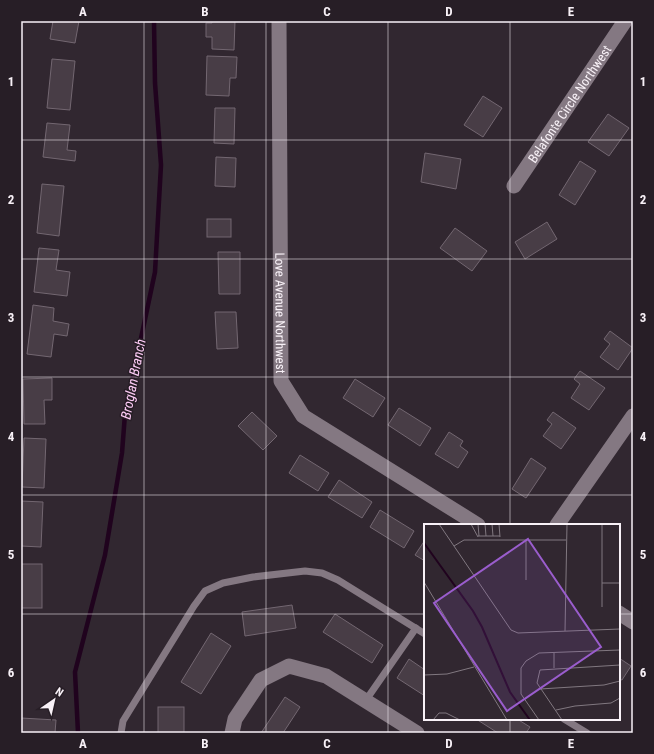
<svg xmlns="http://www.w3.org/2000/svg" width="654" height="754" viewBox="0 0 654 754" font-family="'Roboto Condensed',sans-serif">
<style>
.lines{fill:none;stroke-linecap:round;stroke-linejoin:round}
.stream{stroke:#20031e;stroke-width:4.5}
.building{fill:#483d46;stroke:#736771}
.service{stroke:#847882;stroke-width:7}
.minor{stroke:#847882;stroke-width:15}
.grid{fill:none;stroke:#f8f1f7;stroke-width:1;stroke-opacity:0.55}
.labels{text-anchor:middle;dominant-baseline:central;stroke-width:3;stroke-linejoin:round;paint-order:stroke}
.street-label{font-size:13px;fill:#f8f1f7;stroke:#271e26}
.water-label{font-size:14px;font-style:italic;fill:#fecdf7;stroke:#271e26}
.inset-river{fill:none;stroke:#20031e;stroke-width:2}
.inset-road{fill:none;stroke:#817880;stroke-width:1}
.view{fill:#9a5dcd;fill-opacity:0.15;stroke:#9a5dcd;stroke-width:2}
.inset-edge{fill:none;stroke:#f8f1f7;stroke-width:2}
.neatline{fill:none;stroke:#f8f1f7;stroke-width:1.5}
.grid-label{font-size:13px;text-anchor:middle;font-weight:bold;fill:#f8f1f7}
</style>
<rect width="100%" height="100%" fill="#312730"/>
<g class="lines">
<path class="stream" d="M78,733L75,672L105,555L122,453L125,414L155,272L161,165L155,83L154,21"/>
</g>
<g class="building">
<path d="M53,21H79L75,43L50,39Z"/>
<path d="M212,21H235L234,50L212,49V37H206V23H212Z"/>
<path d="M207,56L237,57L236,78H230L229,96L206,95Z"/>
<path d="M52,59L75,61L70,110L47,108Z"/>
<path d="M483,96L502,108L483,137L464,125Z"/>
<path d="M215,108H235L234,144L214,143Z"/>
<path d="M608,114L629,128L609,156L588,142Z"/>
<path d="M47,123L70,125L67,150L76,151L75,161L43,157Z"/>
<path d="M425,153L461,159L456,189L421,182Z"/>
<path d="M216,157L236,158L235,187L215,186Z"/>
<path d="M580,161L596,171L575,205L559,195Z"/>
<path d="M42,184L64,186L59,236L37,233Z"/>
<rect x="207" y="219" width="24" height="18"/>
<path d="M547,222L557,239L525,259L515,242Z"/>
<path d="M455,228L487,251L472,271L440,248Z"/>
<path d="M39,248L59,250L56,270L70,272L67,296L34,292Z"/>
<path d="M218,252H240V294H219Z"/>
<path d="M33,305L54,308L53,321L69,324L67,336L54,334L51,357L27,354Z"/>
<path d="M215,312H236L238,348L217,349Z"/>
<path d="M610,331L633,348L618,370L600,357L610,344L604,339Z"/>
<path d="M580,371L605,388L589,410L571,398L580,384L574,379Z"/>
<path d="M52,378V400H44L45,424H24L23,379Z"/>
<path d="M355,379L385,398L373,417L343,398Z"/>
<path d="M399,408L431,428L420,446L388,425Z"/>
<path d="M252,412L277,436L263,450L238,426Z"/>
<path d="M553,412L576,428L561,449L543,436L552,424L547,420Z"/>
<path d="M449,432L463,441L460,446L468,452L458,468L435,454Z"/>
<path d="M24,438L46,439L44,488L22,487Z"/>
<path d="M300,455L329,473L318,491L289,473Z"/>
<path d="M531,458L546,468L526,498L512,489Z"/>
<path d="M339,480L372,502L362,518L328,497Z"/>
<path d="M21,501L43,502L41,547L21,546Z"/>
<path d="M380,510L414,531L404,548L370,527Z"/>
<path d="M425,540V561L415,555Z"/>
<rect x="21" y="564" width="21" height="44"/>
<path d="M292,605L296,628L245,636L242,612Z"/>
<path d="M335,614L383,645L372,663L323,632Z"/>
<path d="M211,633L231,646L201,694L181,682Z"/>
<path d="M619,658L631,666L622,680L619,679Z"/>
<path d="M409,659L425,670V696L397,678Z"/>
<path d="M285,697L300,707L283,733H261Z"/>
<rect x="158" y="707" width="26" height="26"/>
<path d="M21,718L56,720L55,733H21Z"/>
<path d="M476,719H517L530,727L526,733H498Z"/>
</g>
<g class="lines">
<g class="service">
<path d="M366,700L416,628"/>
<path d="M564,719L587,733"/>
<path d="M121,733L123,721L194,606L205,591L223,583L253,577L305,571L322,573L338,580L425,634"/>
</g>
<g class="minor">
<path id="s1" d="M279,21L281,381L303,416L478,525"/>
<path id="s2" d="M514,186L625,21"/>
<path d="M557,525L633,416"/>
<path d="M619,613L633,622"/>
<path d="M232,733L235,719L261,680L289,666L326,676L417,733"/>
</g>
</g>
<path class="grid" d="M144,21V733M266,21V733M388,21V733M510,21V525M21,140H633M21,259H633M21,377H633M21,495H633M21,614H425M619,614H633M510,719V733"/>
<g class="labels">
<g class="street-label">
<text stroke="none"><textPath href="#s2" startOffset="99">Belafonte Circle Northwest</textPath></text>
<text stroke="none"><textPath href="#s1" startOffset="292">Love Avenue Northwest</textPath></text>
</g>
<g class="water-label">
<text transform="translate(133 379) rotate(-79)">Broglan Branch</text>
</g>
</g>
<g transform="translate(424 524)">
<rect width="196" height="196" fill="#312730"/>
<path class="inset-river" d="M0,19L49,87L58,103L86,168L106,196"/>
<path class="inset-road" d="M15,0L87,106L94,109L196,105M47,0L54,13M54,0L55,12M61,0L62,12M68,0L69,12M75,0L76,13M54,12H76M102,16V56M30,22L40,16H142M0,58L83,196M178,59H196M178,83V0M141,107L143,0M130,144V129M0,151L23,150L50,143M116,165L180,161L196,157M132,186L151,182L187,179L196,174M9,196L15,189H22L36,196M115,196L97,170V144L102,137L115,129L196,126M138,196L113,159L116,146L196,141"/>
<path class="view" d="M104,15L177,123L83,187L10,79Z"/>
<rect width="196" height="196" class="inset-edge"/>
</g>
<rect width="654" height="754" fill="none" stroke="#271e26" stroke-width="44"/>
<g transform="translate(54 700) rotate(34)" stroke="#271e26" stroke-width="3" paint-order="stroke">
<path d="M0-3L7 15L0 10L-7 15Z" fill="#f8f1f7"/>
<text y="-6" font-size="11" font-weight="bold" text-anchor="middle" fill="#f8f1f7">N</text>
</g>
<rect x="22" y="22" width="610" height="710" class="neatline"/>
<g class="grid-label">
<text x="83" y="16">A</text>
<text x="205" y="16">B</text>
<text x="327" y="16">C</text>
<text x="449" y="16">D</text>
<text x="571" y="16">E</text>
<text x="11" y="86">1</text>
<text x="643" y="86">1</text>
<text x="11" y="204">2</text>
<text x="643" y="204">2</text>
<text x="11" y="322">3</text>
<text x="643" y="322">3</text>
<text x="11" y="441">4</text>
<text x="643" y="441">4</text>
<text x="11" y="559">5</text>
<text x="643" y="559">5</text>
<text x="11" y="677">6</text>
<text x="643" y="677">6</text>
<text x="83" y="748">A</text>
<text x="205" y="748">B</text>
<text x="327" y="748">C</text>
<text x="449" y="748">D</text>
<text x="571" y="748">E</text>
</g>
</svg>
